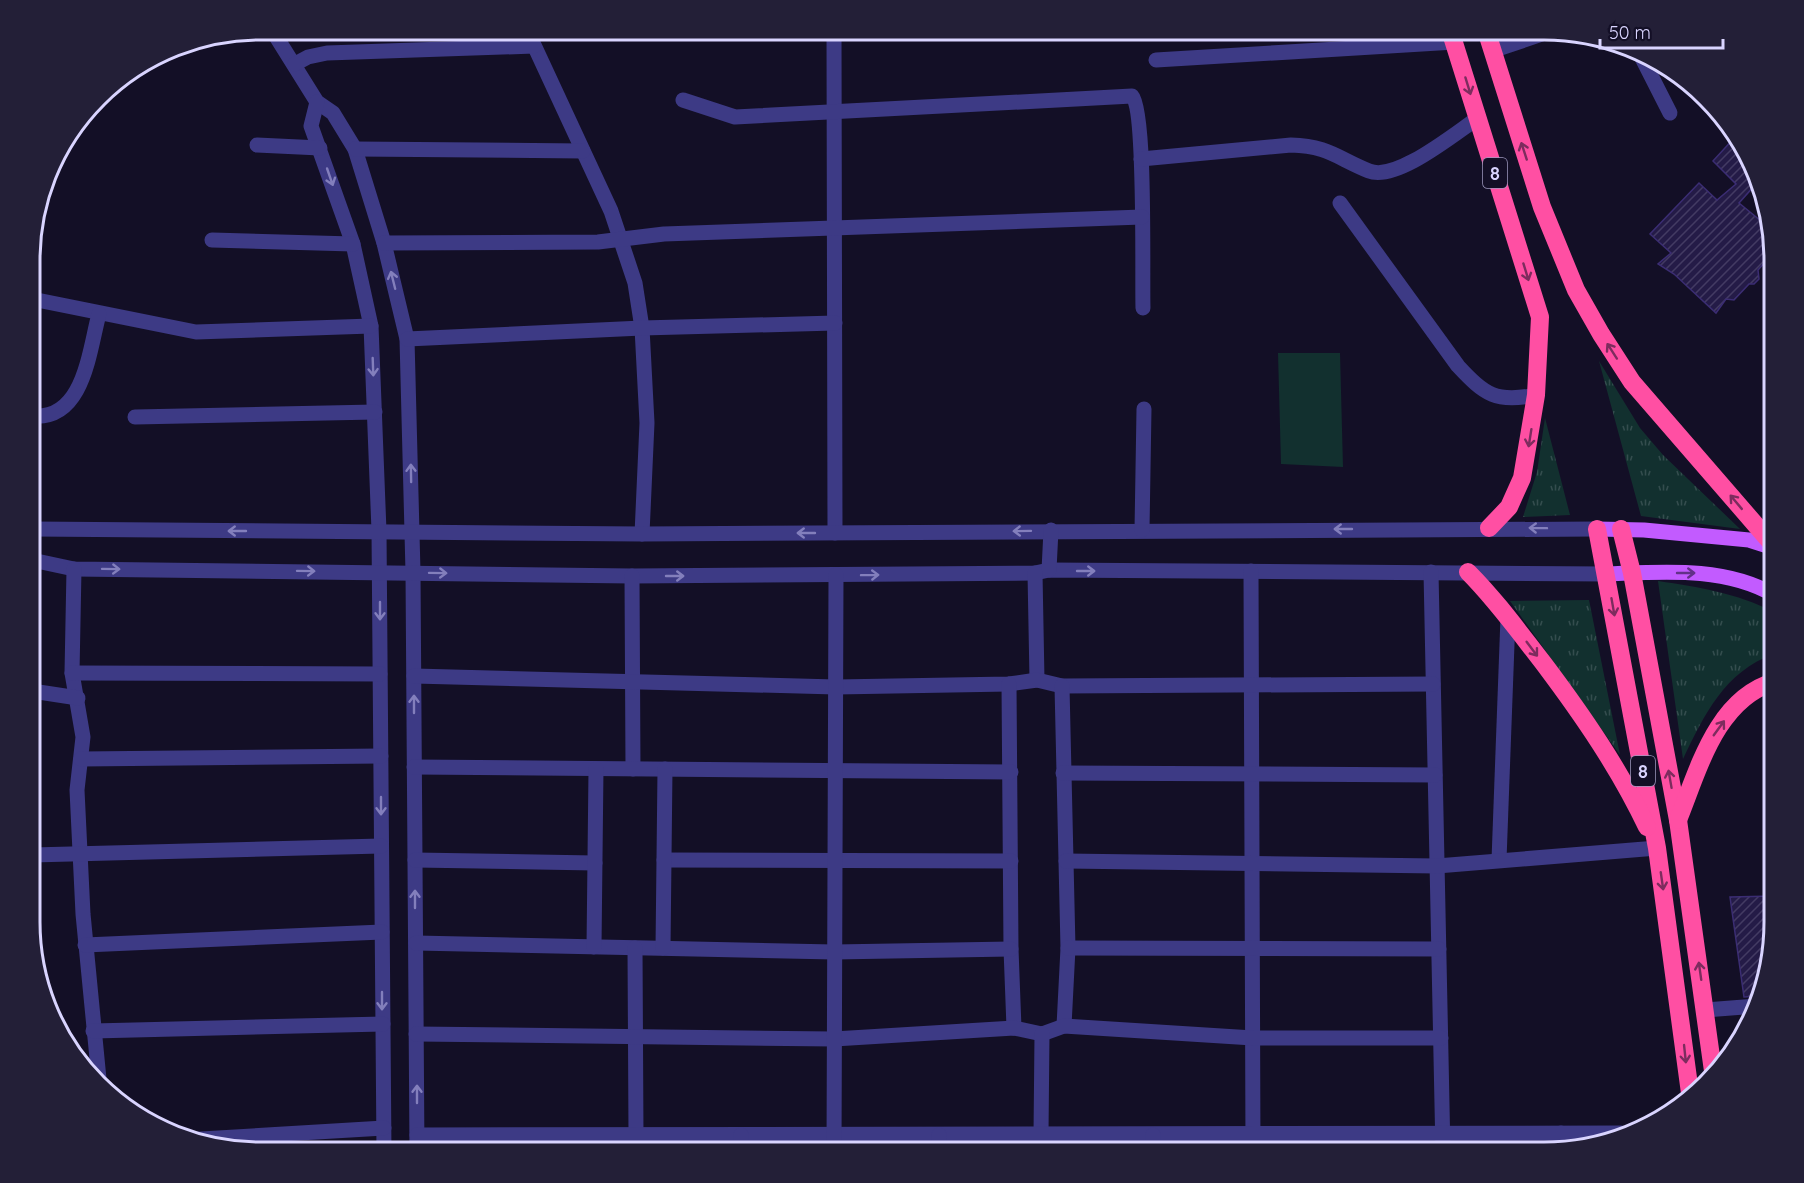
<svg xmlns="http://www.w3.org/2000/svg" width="1804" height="1183" viewBox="0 0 1804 1183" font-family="Quicksand,sans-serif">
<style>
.grass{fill:#12302f}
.park{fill:url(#park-tufts)}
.building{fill:url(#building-hatch);stroke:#3b2d73;stroke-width:1.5}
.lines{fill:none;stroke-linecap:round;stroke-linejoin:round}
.minor{stroke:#3d3a85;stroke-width:15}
.major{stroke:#c25bff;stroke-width:15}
.highway{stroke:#ff4fa3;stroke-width:18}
.oneway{stroke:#7d2c5e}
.oneway2{stroke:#837fbc}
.oneway3{stroke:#623188}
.labels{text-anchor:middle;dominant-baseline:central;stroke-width:4.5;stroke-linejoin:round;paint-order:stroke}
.shield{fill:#130f26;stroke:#9e99be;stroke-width:1.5}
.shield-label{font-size:18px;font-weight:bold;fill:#d9d4ff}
.rim{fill:none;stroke:#d9d4ff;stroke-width:3}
</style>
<defs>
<pattern id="park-tufts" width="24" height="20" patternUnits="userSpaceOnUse" patternTransform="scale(1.5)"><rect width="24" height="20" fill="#12302f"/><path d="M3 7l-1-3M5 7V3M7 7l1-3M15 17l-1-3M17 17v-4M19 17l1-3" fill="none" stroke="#344d4e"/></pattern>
<pattern id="building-hatch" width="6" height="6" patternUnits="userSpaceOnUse" patternTransform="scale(1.5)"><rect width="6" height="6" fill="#241b47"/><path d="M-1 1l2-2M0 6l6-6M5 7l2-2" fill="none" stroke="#433b63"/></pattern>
</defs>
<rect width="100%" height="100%" fill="#130f26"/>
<path class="grass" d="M1278,353H1340L1343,467L1281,464Z"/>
<g class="park">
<path d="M1599,361L1640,428L1663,455L1740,529L1641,516Z"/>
<path d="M1545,418L1570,515L1523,517L1537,472Z"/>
<path d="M1658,581C1699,587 1736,593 1774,612V654C1725,671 1704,715 1683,759Z"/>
<path d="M1589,600L1620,755L1510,601Z"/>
</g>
<g class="building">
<path d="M1735,137L1743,146L1755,185L1739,203L1767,226L1774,252L1758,270L1759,279L1754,284H1749L1734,300L1726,299L1716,313L1674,274L1658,264L1671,253L1650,234L1699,183L1717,200L1736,184L1713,161Z"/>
<path d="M1774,896V937L1762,996L1744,997L1730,897Z"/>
</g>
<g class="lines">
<g class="minor">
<path d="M272,30L317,102L333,113L355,149L384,243L407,339L413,572L417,1153"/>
<path d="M527,30L611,211L635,283L642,328L647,423L642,534"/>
<path d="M834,30L835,533"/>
<path d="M1492,51L1551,31"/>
<path d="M1640,54L1670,113"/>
<path d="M1156,60L1455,42"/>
<path d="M295,64L308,57L327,53L534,46"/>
<path d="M683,100L735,117L1132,96C1146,110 1142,278 1143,308"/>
<path d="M317,102L311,126L353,244L371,326L379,531L384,1153"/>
<path d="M257,145L320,148"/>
<path d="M355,149L583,151"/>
<path d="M1141,159L1291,145C1328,146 1337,158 1369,171C1396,182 1454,134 1478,118"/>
<path d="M1340,203L1458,366C1485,395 1496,403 1536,395"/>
<path d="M212,240L353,244"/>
<path d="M384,243L598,242L664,234L1142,217"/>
<path d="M32,299L196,332L371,326"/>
<path d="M407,339L642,328L835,323"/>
<path d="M32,416C84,421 89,351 99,314"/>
<path d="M135,417L375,412"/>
<path d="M32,529L642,534L1597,529"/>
<path d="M1142,530L1144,409"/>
<path d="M32,560L74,569L632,576L1035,573L1049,570L1607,574"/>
<path d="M74,569L72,673L83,737L77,790L83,914L99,1079"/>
<path d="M1049,570L1051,530"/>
<path d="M1251,571L1253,1153"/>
<path d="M1431,572L1443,1153"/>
<path d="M1035,573L1037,680"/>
<path d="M632,576L633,769"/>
<path d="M72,673L380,674"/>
<path d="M414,676L836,687L1009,684L1037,680L1062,686L1433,684"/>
<path d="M1009,684L1011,949L1014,1028"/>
<path d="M1062,686L1068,948L1064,1026"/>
<path d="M32,691L78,698"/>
<path d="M81,759L381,756"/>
<path d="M414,767L1011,772"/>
<path d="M1063,773L1435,775"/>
<path d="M32,855L381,846"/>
<path d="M415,860L595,863"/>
<path d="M664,860L1011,861"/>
<path d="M1499,860L1508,617"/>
<path d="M1066,861L1437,866L1657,848"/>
<path d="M416,943L834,952L1011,949"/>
<path d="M85,945L382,932"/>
<path d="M594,947L596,769"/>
<path d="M635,948L636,1135"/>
<path d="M663,948L665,769"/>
<path d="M1068,948L1439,949"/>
<path d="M1705,1010L1757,1006"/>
<path d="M93,1031L383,1024"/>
<path d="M416,1034L834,1039L1014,1028L1042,1034L1064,1026L1253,1038H1441"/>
<path d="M1561,1133V1152"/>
<path d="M1041,1134L1042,1034"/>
<path d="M417,1135L1621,1133"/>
<path d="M741,1135V1153"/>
<path d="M939,1135L940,1153"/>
<path d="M1153,1135V1153"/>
<path d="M184,1140L384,1128"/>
<path d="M834,1153L836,575"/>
</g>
<g class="major">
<path d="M1597,529L1644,530L1749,540L1774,548"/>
<path d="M1607,574C1662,572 1724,566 1774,595"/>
</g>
<g class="highway">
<path d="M1450,30L1540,317L1536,395L1522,478L1509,507L1489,528"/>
<path d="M1486,30L1542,207L1576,290L1601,334L1632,382L1774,546"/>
<path d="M1597,529L1657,848L1690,1093"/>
<path d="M1621,529L1632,573L1678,820L1713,1071"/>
<path d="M1468,572C1496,600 1519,632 1544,664C1583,716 1619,768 1647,827"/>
<path d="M1678,820C1698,771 1716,699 1774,682"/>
</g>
</g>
<defs><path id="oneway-shaft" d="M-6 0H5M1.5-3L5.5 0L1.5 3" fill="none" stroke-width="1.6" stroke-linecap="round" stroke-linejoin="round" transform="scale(1.5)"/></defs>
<g class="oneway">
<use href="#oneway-shaft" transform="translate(1468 86) rotate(73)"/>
<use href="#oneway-shaft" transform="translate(1524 151) rotate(-108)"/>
<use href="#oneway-shaft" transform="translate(1526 272) rotate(73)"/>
<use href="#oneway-shaft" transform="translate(1612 351) rotate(-123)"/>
<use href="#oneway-shaft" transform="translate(1530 438) rotate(99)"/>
<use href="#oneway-shaft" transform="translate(1736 502) rotate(-130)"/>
<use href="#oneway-shaft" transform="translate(1613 607) rotate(80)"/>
<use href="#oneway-shaft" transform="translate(1532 649) rotate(53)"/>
<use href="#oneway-shaft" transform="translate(1719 728) rotate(-54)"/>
<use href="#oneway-shaft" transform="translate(1670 779) rotate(-100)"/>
<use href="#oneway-shaft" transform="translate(1662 881) rotate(82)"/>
<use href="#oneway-shaft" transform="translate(1700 971) rotate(-98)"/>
<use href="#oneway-shaft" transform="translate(1685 1054) rotate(84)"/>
</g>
<g class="oneway2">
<use href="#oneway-shaft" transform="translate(330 177) rotate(71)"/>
<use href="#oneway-shaft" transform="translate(393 280) rotate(-104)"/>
<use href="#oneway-shaft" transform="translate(373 367) rotate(88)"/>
<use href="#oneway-shaft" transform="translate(411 473) rotate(-91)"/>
<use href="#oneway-shaft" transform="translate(1538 528) rotate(-179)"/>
<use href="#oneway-shaft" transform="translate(1343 529) rotate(180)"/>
<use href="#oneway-shaft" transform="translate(237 531) rotate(-180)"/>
<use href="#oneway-shaft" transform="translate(1022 531) rotate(179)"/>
<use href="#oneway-shaft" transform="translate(806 533) rotate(180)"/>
<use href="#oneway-shaft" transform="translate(111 569) rotate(1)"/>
<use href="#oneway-shaft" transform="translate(306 571) rotate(1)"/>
<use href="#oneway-shaft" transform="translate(1086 571)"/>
<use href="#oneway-shaft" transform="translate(438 573) rotate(1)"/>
<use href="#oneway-shaft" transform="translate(870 575) rotate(-1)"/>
<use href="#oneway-shaft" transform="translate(675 576)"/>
<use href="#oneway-shaft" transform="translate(380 611) rotate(90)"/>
<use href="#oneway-shaft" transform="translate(414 704) rotate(-90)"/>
<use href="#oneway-shaft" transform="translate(381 806) rotate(90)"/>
<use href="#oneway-shaft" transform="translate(415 899) rotate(-90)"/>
<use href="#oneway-shaft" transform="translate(382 1001) rotate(90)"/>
<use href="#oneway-shaft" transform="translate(417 1094) rotate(-90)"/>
</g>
<use class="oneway3" href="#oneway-shaft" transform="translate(1686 573)"/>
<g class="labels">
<g class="shield">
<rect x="1483" y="158" width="24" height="30" rx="4.5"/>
<rect x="1631" y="756" width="24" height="30" rx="4.5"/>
</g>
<g class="shield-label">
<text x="1495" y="173">8</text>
<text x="1643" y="771">8</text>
</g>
</g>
<path d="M0 0H1804V1183H0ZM260 40H1544A220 220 0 0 1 1764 260V922A220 220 0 0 1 1544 1142H260A220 220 0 0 1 40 922V260A220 220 0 0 1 260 40Z" fill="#231f37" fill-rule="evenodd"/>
<path class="rim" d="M260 40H1544A220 220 0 0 1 1764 260V922A220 220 0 0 1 1544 1142H260A220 220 0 0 1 40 922V260A220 220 0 0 1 260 40Z"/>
<path d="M1600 39v9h123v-9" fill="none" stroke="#d9d4ff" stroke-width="3"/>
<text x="1609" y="39" font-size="18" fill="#d9d4ff" stroke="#130f26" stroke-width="4.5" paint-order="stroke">50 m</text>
</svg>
